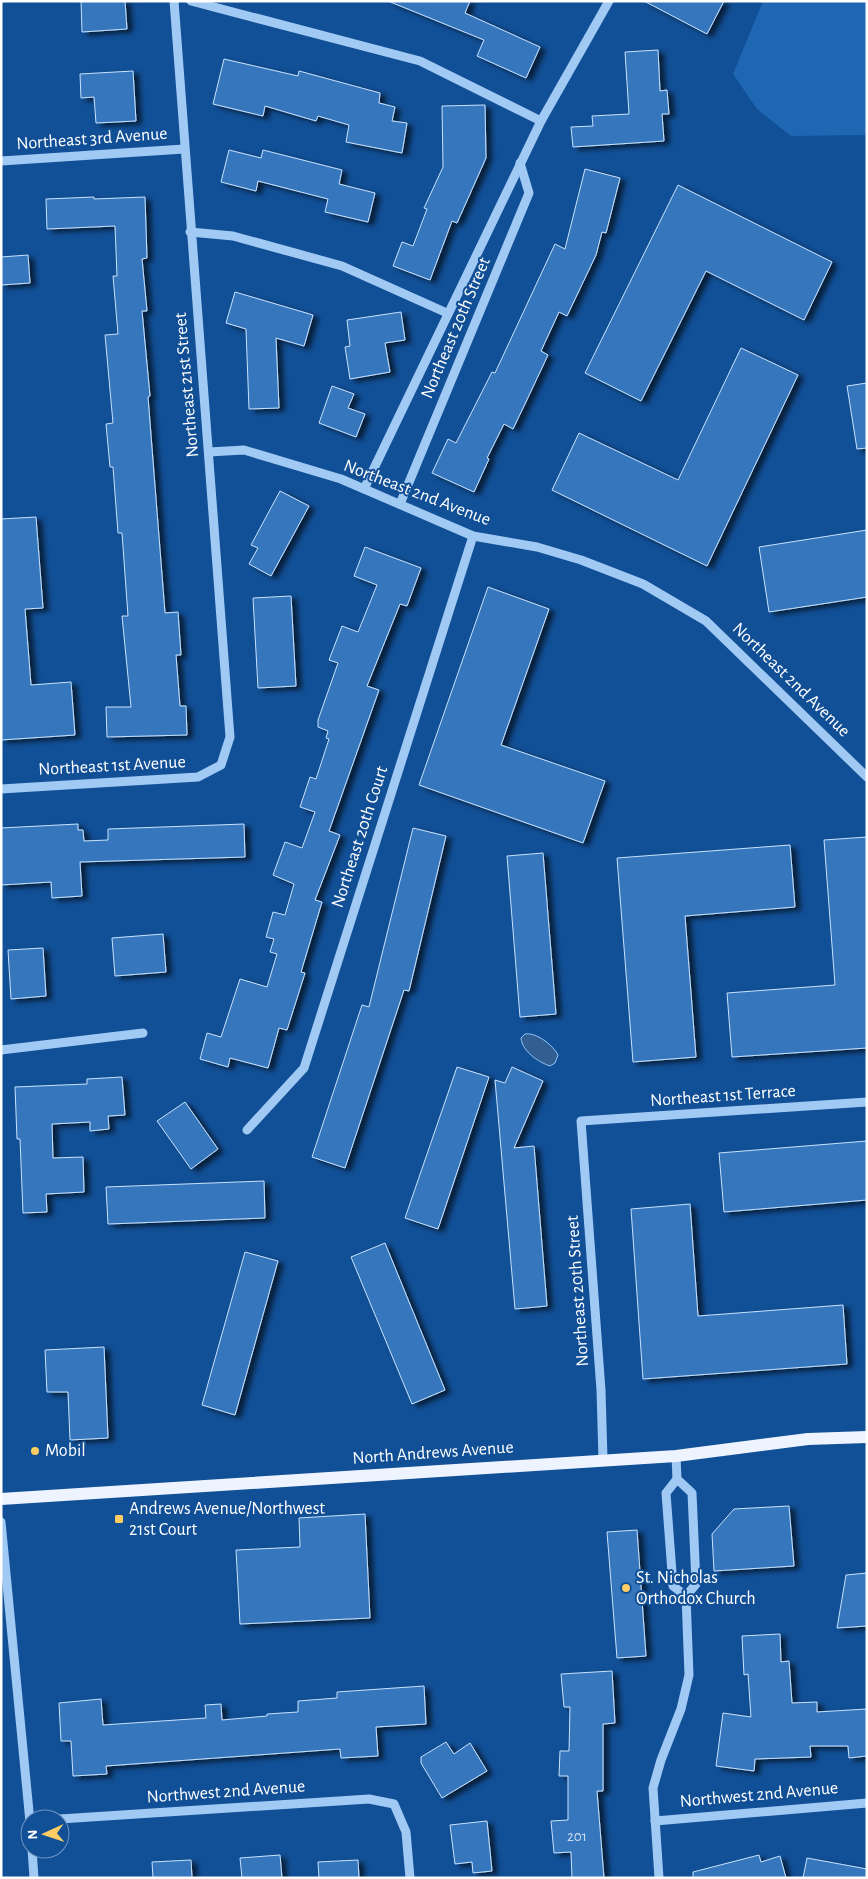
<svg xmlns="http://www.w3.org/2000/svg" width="868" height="1879" viewBox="0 0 868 1879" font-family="'Alegreya Sans',sans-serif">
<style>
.green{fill:#1f67b3}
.water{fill:#315f93;stroke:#92c4f7}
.building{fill:#3476bc;stroke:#c8e2fe;filter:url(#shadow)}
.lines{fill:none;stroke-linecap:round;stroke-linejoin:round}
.minor{stroke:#a0c9f4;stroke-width:9}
.major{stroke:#edf4ff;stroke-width:12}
.poi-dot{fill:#ffcd63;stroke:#114f96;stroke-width:2}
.labels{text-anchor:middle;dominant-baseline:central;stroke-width:4;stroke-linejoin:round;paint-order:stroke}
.number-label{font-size:15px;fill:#cde}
.street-label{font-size:18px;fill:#fff;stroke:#114f96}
.poi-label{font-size:18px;fill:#fff;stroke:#114f96;text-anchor:start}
</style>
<defs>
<filter id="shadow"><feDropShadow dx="5.5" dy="3" stdDeviation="2.5" flood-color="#0009"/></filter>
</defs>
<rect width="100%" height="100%" fill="#114f96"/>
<path class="green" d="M763,1H867V135L791,136L757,109L733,74Z"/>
<path class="water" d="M525,1034C536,1032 553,1045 558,1055L555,1063L550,1066C538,1062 522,1051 521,1038Z"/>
<g class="building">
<path d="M81,1H125L127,29L82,32Z"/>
<path d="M388,1H470L465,13L540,47L526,78L477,56L484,40Z"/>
<path d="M644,1H724L707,34Z"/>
<path d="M658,50L660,91L667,90L669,114H662L664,141L573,147L571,127L593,126L592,116L629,114L625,52Z"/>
<path d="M224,59L298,76L299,71L380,93L379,103L395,107L392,121L407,123L402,153L346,142L349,125L318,116L316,121L265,106L263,116L213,104Z"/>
<path d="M133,71L136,121L96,123L94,97L81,98L80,74Z"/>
<path d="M485,105L486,158L457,223L452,221L430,280L393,266L402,242L413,246L427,209L424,208L443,167L442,106Z"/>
<path d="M229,150L261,158L263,150L342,170L339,184L375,193L368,222L325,212L328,199L258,181L256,191L221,182Z"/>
<path d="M585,169L620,178L606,233L602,232L596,255L567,316L559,312L541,351L548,355L524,406L513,429L504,424L487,458L489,459L474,492L432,473L448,439L456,443L492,372L495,373L555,244L565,249Z"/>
<path d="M678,185L832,262L804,320L706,271L641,401L585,373Z"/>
<path d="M94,197V199L145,197L147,258L142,259L147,311H142L150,396L148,397L165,613L178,612L181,655H176L180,706H186L187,735L107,737L106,707H131L122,616H128L122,533H118L113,467H110L106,424L113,423L105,335L118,334L113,276H117L115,226L47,229L46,199Z"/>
<path d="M28,255L30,283L1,285V257Z"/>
<path d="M235,292L313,315L304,346L276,338L279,408L249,409L246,329L226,323Z"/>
<path d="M401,312L405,340L385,343L390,372L350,379L345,347L350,346L347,320Z"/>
<path d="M741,348L798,375L707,566L552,490L579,433L678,480Z"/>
<path d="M867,383V448L857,449L847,386Z"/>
<path d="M332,386L354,394L348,408L365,414L356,437L319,423Z"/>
<path d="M280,491L309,506L271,576L249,564L258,548L251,545Z"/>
<path d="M36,517L43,608L25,609L31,685L71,682L75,735L1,740V519Z"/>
<path d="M867,530V597L769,612L759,547Z"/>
<path d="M365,547L421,568L407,606L400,604L367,686L379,690L329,831L340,835L315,900L322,902L301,972L305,973L287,1030L279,1028L268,1068L230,1058L228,1067L200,1059L207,1033L221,1037L240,979L267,987L277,954L270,952L274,939L266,937L273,912L285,915L294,884L273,875L285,842L302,848L315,812L300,807L310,777L316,779L329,739L326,738L328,731L318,727V720L338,663L329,660L342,626L358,632L377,585L354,576Z"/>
<path d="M488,587L549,609L501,745L605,781L583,843L419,785Z"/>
<path d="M291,596L296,686L258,688L253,598Z"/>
<path d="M78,824V830H83L84,841L108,840V829L244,824L245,857L80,862L82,896L52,898L51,882L1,885V828Z"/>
<path d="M413,828L446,836L409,991L404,990L345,1168L312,1157L362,1005L369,1007Z"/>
<path d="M867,837V1048L732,1057L727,993L835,985L824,840Z"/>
<path d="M790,845L795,907L685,916L696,1057L633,1062L617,858Z"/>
<path d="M543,853L556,1014L520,1017L507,856Z"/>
<path d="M163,934L166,972L115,976L112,938Z"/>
<path d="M43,948L46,996L11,999L8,950Z"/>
<path d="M457,1067L489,1077L438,1229L405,1218Z"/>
<path d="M512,1067L543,1081L514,1148L534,1146L547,1306L515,1309L495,1080L505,1083Z"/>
<path d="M122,1077L125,1115L108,1116L109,1129L90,1131V1122L52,1124L53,1158L83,1157L84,1192L46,1194L47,1212L23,1213L20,1139H17L15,1087L87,1084V1079Z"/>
<path d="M185,1102L218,1149L191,1169L157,1121Z"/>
<path d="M867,1141V1200L724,1212L719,1153Z"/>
<path d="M264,1181L265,1218L108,1224L106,1187Z"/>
<path d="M690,1204L698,1316L843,1305L847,1364L643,1379L631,1209Z"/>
<path d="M385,1243L445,1390L412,1404L351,1257Z"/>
<path d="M245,1252L278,1261L235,1415L202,1405Z"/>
<path d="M104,1347L108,1438L70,1440L68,1392H47L45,1350Z"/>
<path d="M789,1506L794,1566L714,1571L712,1534L734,1509Z"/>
<path d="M365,1514L370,1618L240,1624L236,1550L300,1547L299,1518Z"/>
<path d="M637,1530L646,1656L617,1658L607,1532Z"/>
<path d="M867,1573V1626L837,1628L846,1575Z"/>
<path d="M780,1634L781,1662L789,1661L792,1703L817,1702V1712L867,1709V1756L849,1758L848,1746H810L811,1757L755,1759L754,1771L716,1766L723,1713L751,1717L748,1674L744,1675L742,1636Z"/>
<path d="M612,1671L615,1723L603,1724V1791H597L604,1878H572L571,1852L554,1853L551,1821L568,1820V1776H559L560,1751H569L570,1707H564L561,1674Z"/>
<path d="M424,1686L426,1724L376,1727L378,1756L341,1758L340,1749L106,1766L107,1774L73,1776L71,1741H61L59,1703L101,1699L103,1725L206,1718L205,1705L221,1704L222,1720L267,1716V1714L298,1712V1701L337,1698V1692Z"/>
<path d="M446,1742L454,1754L470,1743L487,1771L442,1798L421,1763V1757Z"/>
<path d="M487,1821L492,1871L473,1873L472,1862L455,1864L450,1825Z"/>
<path d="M280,1855L282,1878H242L240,1858Z"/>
<path d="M759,1855L761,1862L780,1856L786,1878H693V1872Z"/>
<path d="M807,1858L867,1869V1878H803Z"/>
<path d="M191,1860L192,1878H153L152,1862Z"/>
<path d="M358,1860L359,1878H319L318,1862Z"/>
</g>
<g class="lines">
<g class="minor">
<path d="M191,1L420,61L541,121"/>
<path d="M1,161L184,149"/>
<path d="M190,232L233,236L342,266L447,313"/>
<path d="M209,452L244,450L341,479L473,536L537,547L581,560L643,584L706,621L867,777"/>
<path d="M364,489L541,121L609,1"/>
<path d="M400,504L529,193L520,163"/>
<path d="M1,789L198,777L221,765L230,737L174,1"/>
<path d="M1,1050L143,1033"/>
<path d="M247,1130L304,1068L473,536"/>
<path d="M603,1459L601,1390L581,1121L867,1102"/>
<path d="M677,1479L666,1493L673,1586L686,1596"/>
<path d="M1,1522L30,1822"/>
<path d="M60,1819L369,1799L394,1804L406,1832L410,1878"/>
<path d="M655,1821L867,1803"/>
<path d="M32,1849L34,1878"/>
<path d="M659,1878L653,1788L661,1760L681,1709L689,1675L686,1596L696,1584L692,1493L677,1479L676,1456"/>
</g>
<path class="major" d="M1,1499L676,1456L808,1439L867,1437"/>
</g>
<g class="poi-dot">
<circle cx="35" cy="1451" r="5"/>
<rect x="114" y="1514" width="10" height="10" rx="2.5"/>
<circle cx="626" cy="1588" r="5"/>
</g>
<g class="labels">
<g class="number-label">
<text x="577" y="1836">201</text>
</g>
<g class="street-label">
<text transform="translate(92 139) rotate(-4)">Northeast 3rd Avenue</text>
<text transform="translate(456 328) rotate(-67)">Northeast 20th Street</text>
<text transform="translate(187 385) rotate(-95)">Northeast 21st Street</text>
<text transform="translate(417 493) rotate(21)">Northeast 2nd Avenue</text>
<text transform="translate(791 680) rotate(44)">Northeast 2nd Avenue</text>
<text transform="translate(112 766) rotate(-3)">Northeast 1st Avenue</text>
<text transform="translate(360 837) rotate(-72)">Northeast 20th Court</text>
<text transform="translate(723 1096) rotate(-4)">Northeast 1st Terrace</text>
<text transform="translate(578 1291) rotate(-94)">Northeast 20th Street</text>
<text transform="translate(433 1453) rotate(-4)">North Andrews Avenue</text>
<text transform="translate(226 1792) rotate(-4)">Northwest 2nd Avenue</text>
<text transform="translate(759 1795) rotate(-5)">Northwest 2nd Avenue</text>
</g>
<g class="poi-label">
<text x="45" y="1451">Mobil</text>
<text x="129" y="1509">Andrews Avenue/Northwest<tspan x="129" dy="21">21st Court</tspan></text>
<text x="636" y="1578">St. Nicholas<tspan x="636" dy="21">Orthodox Church</tspan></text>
</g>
</g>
<rect width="868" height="1879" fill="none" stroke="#ffffff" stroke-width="5"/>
<g transform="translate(45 1834) rotate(267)"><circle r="24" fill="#114f96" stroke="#7095c0"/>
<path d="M0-4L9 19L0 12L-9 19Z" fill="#ffcd63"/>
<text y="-8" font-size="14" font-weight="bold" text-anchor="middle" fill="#ffffff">N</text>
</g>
</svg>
